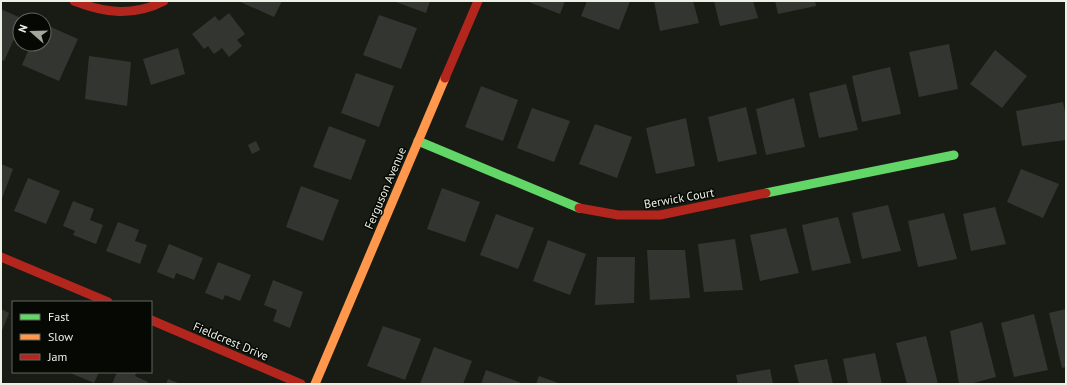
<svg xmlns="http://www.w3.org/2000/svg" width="1067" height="385" viewBox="0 0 1067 385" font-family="'PT Sans',sans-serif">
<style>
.building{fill:#333630}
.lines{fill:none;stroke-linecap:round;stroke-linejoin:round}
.fast{stroke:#63d668;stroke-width:9}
.slow{stroke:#ff974d;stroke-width:9}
.jam{stroke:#b3261e;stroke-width:9}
.labels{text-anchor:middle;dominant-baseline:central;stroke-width:3;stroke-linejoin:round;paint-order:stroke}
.street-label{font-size:12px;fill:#ecf1e6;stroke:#060803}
</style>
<rect width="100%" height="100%" fill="#181c14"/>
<g class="building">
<path d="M238,1H282L274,17Z"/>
<path d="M393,1H430L426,13Z"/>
<path d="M526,1H565L560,14Z"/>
<path d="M587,1H630L619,30L581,16Z"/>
<path d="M654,1H693L699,23L660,31Z"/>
<path d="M714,1H753L758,18L720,26Z"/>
<path d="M775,1H815L816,6L778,14Z"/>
<path d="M1,9L23,19L20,20V26L4,61L1,60Z"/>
<path d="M229,13L245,34L237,40L242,46L229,57L222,48L214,54L208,46L204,49L192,34L215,16L219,21Z"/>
<path d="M379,15L417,28L401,69L363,55Z"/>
<path d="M44,24L78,39L59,81L22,65L31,44H44Z"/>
<path d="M949,44L958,89L919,97L909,52Z"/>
<path d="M178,48L185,74L151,85L143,59Z"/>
<path d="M995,50L1027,76L1002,108L970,84Z"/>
<path d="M89,56L131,62L127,106L85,99Z"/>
<path d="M890,67L901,114L862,122L852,76Z"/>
<path d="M356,73L394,86L379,127L341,113Z"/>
<path d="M846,84L858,130L819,138L809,93Z"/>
<path d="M481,86L518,100L503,141L465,127Z"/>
<path d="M794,98L805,147L766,155L756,109Z"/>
<path d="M1063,102L1066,116V140L1022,146L1016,111Z"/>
<path d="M746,107L757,154L718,162L708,117Z"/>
<path d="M532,108L570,121L554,162L517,148Z"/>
<path d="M686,118L695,166L656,174L646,128Z"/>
<path d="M595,124L632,137L617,178L579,164Z"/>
<path d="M329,126L366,140L351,180L313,167Z"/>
<path d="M256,141L260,150L252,154L248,145Z"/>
<path d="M1,164L13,169L1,201Z"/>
<path d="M1021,169L1059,184L1043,218L1007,202Z"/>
<path d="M28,178L60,191L46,224L14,211Z"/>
<path d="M301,186L339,200L323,241L286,227Z"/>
<path d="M442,188L480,202L465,242L427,229Z"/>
<path d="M73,201L94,209L90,220L103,225L96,244L73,235L75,231L63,226Z"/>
<path d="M888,205L901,251L862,259L852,213Z"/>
<path d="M995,207L1006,244L971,251L963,214Z"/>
<path d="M944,213L957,259L918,267L908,221Z"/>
<path d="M496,214L534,228L518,269L480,255Z"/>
<path d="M838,217L851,263L812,271L802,225Z"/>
<path d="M118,222L139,230L135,241L147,245L140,264L106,251Z"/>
<path d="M786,228L799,273L760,281L750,235Z"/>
<path d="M735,239L743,290L704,292L698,244Z"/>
<path d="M548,240L586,254L570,295L533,281Z"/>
<path d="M169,244L203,258L194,280L176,273L174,279L157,272Z"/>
<path d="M647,250H685L690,298L650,300Z"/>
<path d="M597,257H635L634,303L595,305Z"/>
<path d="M218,262L251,275L240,301L225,295L223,300L205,293Z"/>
<path d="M273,280L303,292L290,328L273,321L277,310L264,305Z"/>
<path d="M1,309L9,313L1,333Z"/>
<path d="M1066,309V367L1062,368L1049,313Z"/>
<path d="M1034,314L1048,370L1014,377L1001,323Z"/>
<path d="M982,322L996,377L970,384H959L950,331Z"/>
<path d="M383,326L421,339L405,380L367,366Z"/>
<path d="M926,336L938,384H907L896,343Z"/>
<path d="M434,347L472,361L463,384H420Z"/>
<path d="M875,353L882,384H848L843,359Z"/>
<path d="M827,359L833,384H799L794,365Z"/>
<path d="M770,369L773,384H738L736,375Z"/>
<path d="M486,370L524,384H481Z"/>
<path d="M68,372H99L94,383Z"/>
<path d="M117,372H137L135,376L148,382L147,384H112Z"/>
<path d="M539,376L561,384H536Z"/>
<path d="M168,379L181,384H166Z"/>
</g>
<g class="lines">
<g class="fast">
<path d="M418,141L579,208"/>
<path d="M766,193L954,155"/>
</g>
<path class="slow" d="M315,384L445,78"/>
<g class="jam">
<path d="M74,1C105,13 133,17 164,1"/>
<path d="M445,78L478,1"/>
<path d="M579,208L618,215H660L766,193"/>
<path d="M1,257L108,302"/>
<path d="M151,320L301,384"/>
</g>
</g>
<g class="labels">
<g class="street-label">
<text transform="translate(385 188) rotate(-67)">Ferguson Avenue</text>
<text transform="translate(679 198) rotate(-10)">Berwick Court</text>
<text transform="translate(231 341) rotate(23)">Fieldcrest Drive</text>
</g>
</g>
<rect width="1067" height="385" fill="none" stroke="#ecf1e6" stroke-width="4"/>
<rect x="12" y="301" width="140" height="72" fill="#060803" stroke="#62655e"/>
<rect x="20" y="314" width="20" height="6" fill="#63d668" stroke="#62655e"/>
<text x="48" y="321" font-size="12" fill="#ecf1e6">Fast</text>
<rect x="20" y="334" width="20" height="6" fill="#ff974d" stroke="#62655e"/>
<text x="48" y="341" font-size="12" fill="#ecf1e6">Slow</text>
<rect x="20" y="354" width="20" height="6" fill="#b3261e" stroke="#62655e"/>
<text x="48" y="361" font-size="12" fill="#ecf1e6">Jam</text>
<g transform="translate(32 32) rotate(290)"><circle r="19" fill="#060803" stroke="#62655e"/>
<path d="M0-3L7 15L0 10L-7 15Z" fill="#a2a69c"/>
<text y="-6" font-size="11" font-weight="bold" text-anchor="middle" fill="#ecf1e6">N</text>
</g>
</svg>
